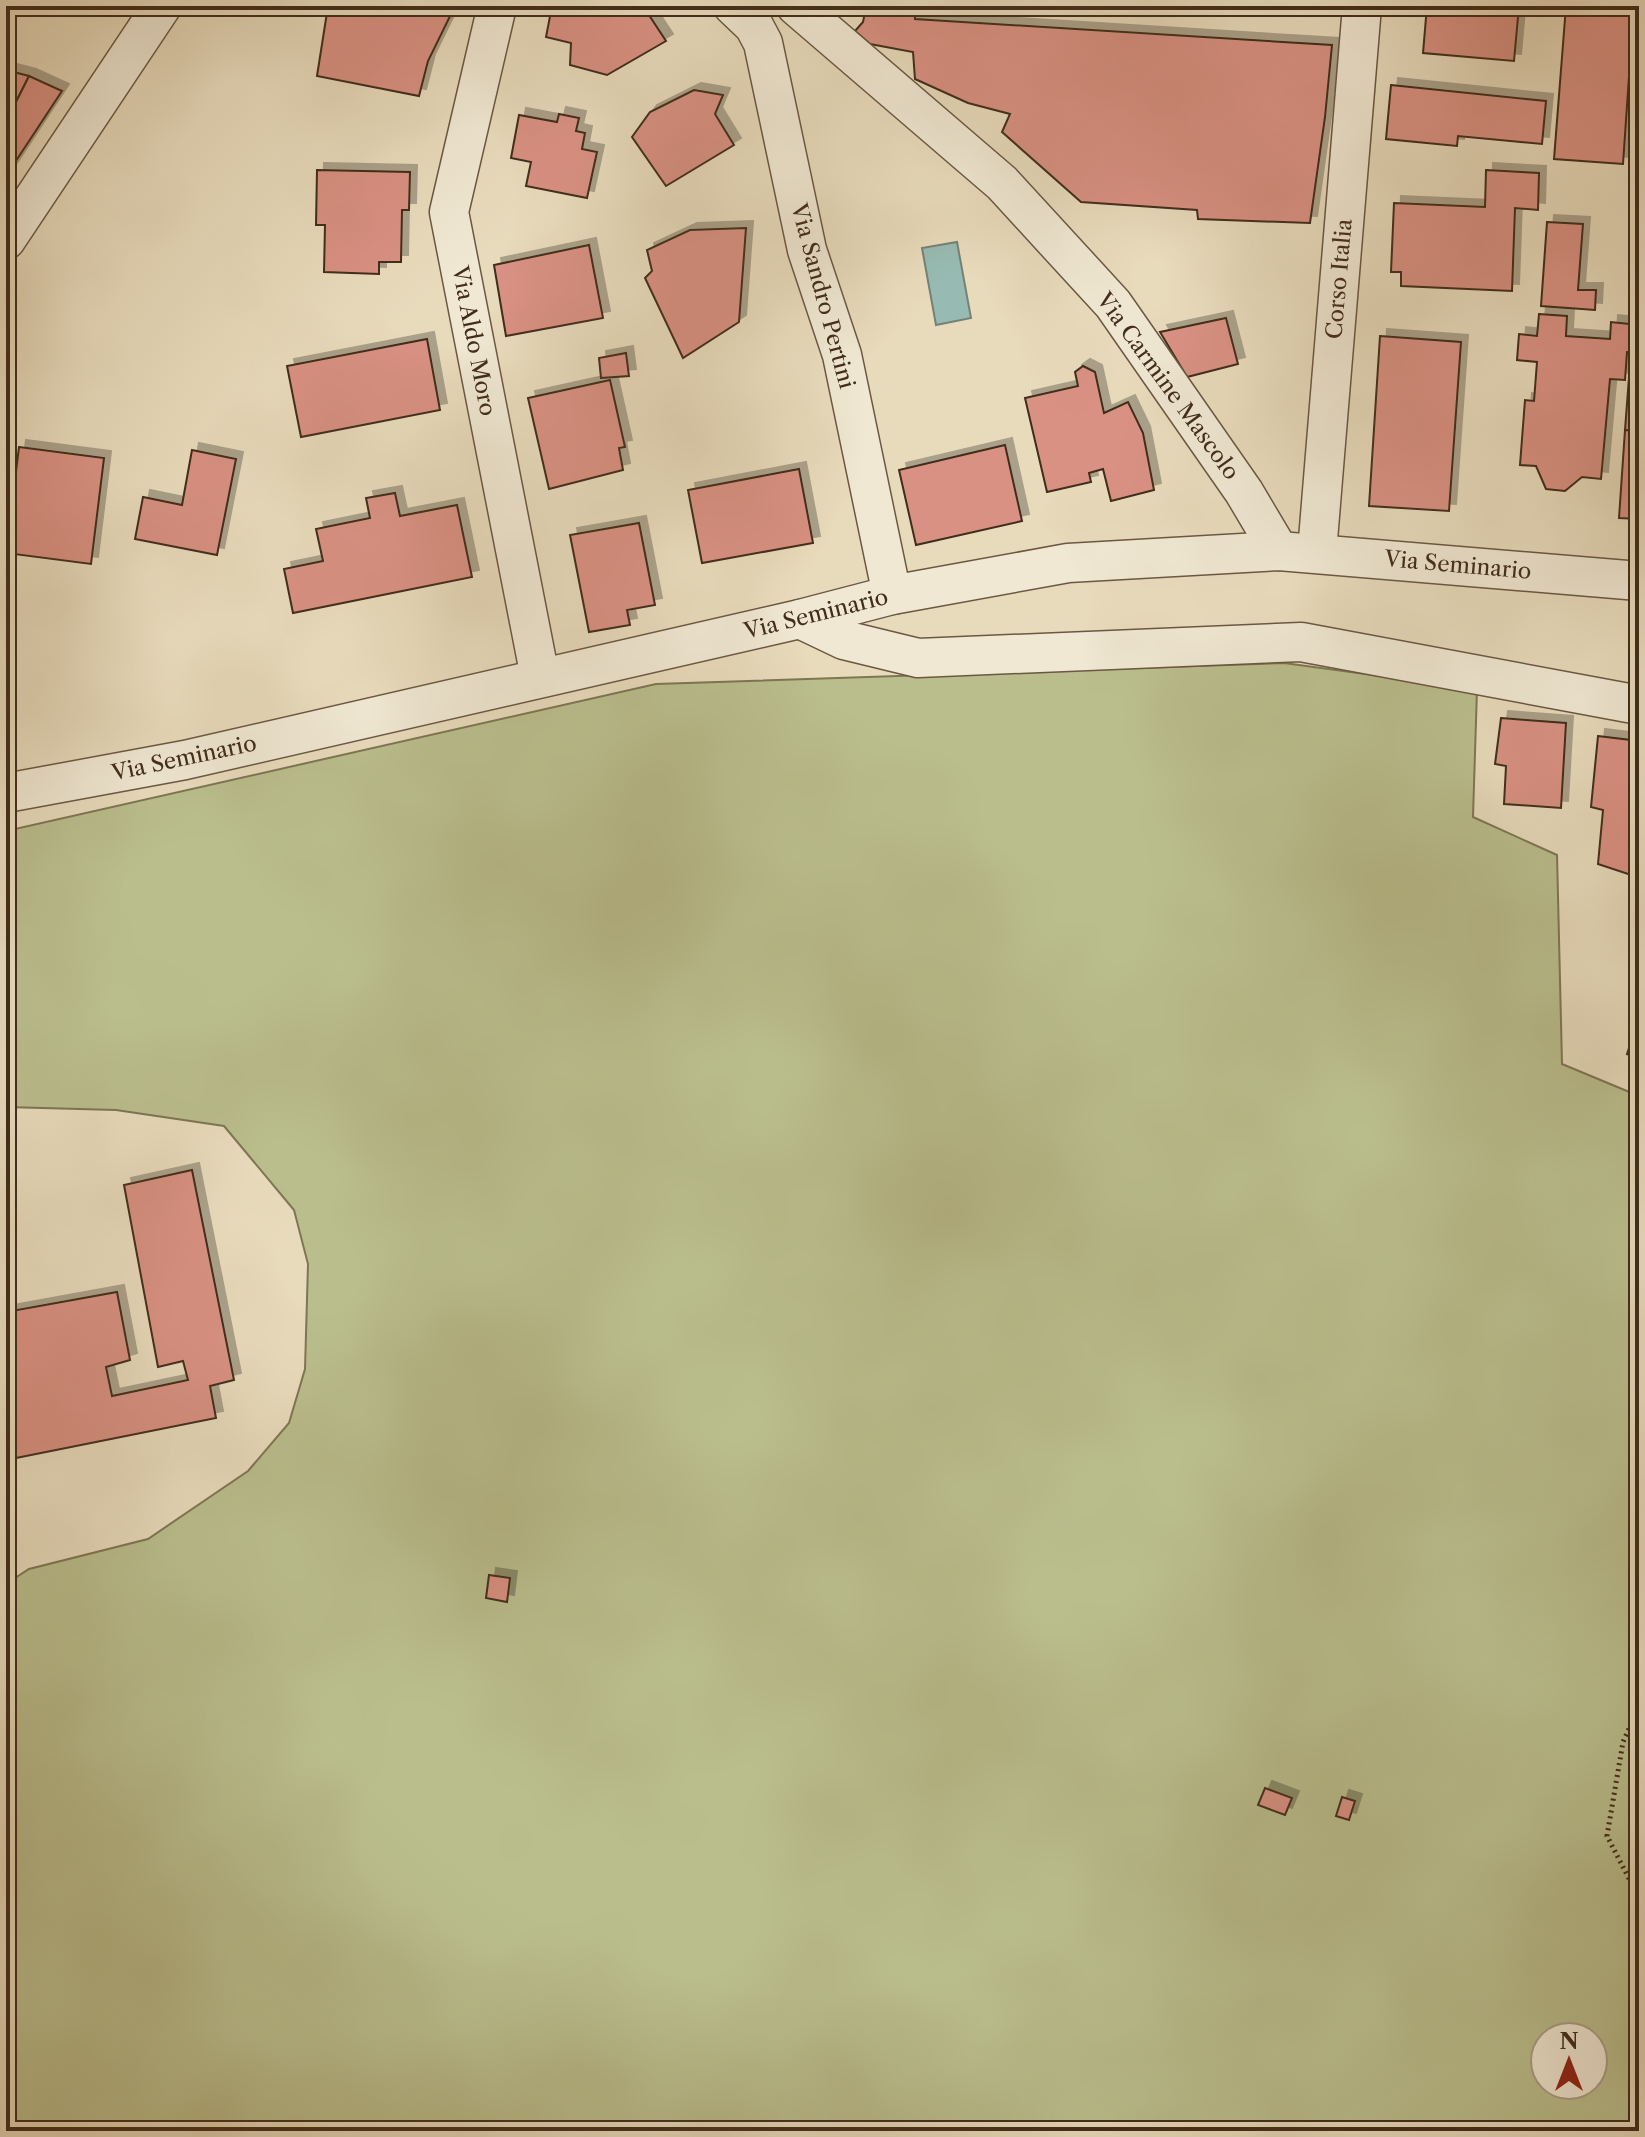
<svg xmlns="http://www.w3.org/2000/svg" width="1645" height="2137" viewBox="0 0 1645 2137" font-family="'Libre Caslon Text',serif">
<style>
.green{fill:#babe8d;stroke:#7e7654;stroke-width:2;fill-rule:evenodd}
.water{fill:#97bbb3;stroke:#758276;stroke-width:2}
.building{fill:#d99183;stroke:#412d1b;stroke-width:2;filter:url(#shadow)}
.lines{fill:none;stroke-linecap:round;stroke-linejoin:round}
.minor-casing{stroke:#6b5843;stroke-width:41}
.path{stroke:#412d1b;stroke-width:5;stroke-dasharray:2 4;stroke-linecap:butt}
.minor{stroke:#f0e8d3;stroke-width:38}
.labels{text-anchor:middle;dominant-baseline:central;stroke-width:6;stroke-linejoin:round;paint-order:stroke}
.street-label{font-size:22px;fill:#412d1b;stroke:#f0e8d3}
</style>
<defs>
<filter id="shadow"><feDropShadow dx="7" dy="-7" stdDeviation="0" flood-color="#0004"/></filter>
</defs>
<rect width="100%" height="100%" fill="#e8dbbc"/>
<filter id="stains"><feTurbulence type="fractalNoise" baseFrequency=".0025" numOctaves="4"/><feColorMatrix values="0 0 0 0 .2 0 0 0 0 .09 0 0 0 0 .02 0 0 0 .5 -.17"/></filter>
<radialGradient id="worn" r=".72"><stop offset=".6" stop-color="#630" stop-opacity="0"/><stop offset="1" stop-color="#630" stop-opacity=".3"/></radialGradient>
<path class="green" d="M1284,663L1477,689L1473,817L1557,855L1562,1064L1639,1096V2131H6V1584L29,1569L148,1539L248,1471L289,1423L305,1369L308,1264L294,1210L224,1126L116,1110L6,1107V831L656,684ZM1545,2037H1593V2085H1545Z"/>
<path class="water" d="M957,242L971,318L936,325L922,248Z"/>
<g class="building">
<path d="M328,6H455L428,61L419,96L317,76Z"/>
<path d="M552,6H643L666,41L607,75L570,65L571,43L546,37Z"/>
<path d="M1427,6H1519L1514,61L1423,53Z"/>
<path d="M1566,6H1639V33H1632L1623,164L1554,159Z"/>
<path d="M866,7H915V19L1332,45L1325,117L1310,223L1198,219L1197,210L1081,202L1002,132L1010,114L968,103L915,79L913,52L870,44L855,31L863,22Z"/>
<path d="M6,70L29,76L6,122Z"/>
<path d="M29,76L62,91L6,176V122Z"/>
<path d="M1391,85L1546,101L1542,144L1458,136L1457,146L1386,139Z"/>
<path d="M694,90L723,95L715,114L734,145L666,186L632,137L650,112Z"/>
<path d="M559,114L579,118L576,131L585,133L582,149L597,152L587,198L526,186L531,162L511,158L519,115L557,122Z"/>
<path d="M317,170L410,172L409,210H402L401,262H379V274L324,272L325,225H316Z"/>
<path d="M1486,170L1539,173L1538,210L1515,208L1512,291L1401,286V272H1391L1394,203L1485,207Z"/>
<path d="M1547,222L1583,224L1578,290H1596L1595,310L1541,306Z"/>
<path d="M746,228L739,322L683,358L645,278L652,271L647,250L690,230Z"/>
<path d="M589,245L603,318L506,336L494,265Z"/>
<path d="M1539,314L1567,316L1566,336L1610,339L1611,322L1639,325V353L1627,352L1625,380L1610,379L1601,479L1582,477L1565,491L1546,489L1536,466L1520,465L1525,400L1534,401L1537,362L1517,360L1519,334L1537,336Z"/>
<path d="M1226,318L1238,364L1187,377L1160,332Z"/>
<path d="M1380,336L1461,342L1449,511L1369,506Z"/>
<path d="M427,339L440,410L301,437L287,366Z"/>
<path d="M626,353L629,376L601,378L599,358Z"/>
<path d="M1630,364L1639,365V431L1625,430Z"/>
<path d="M1083,366L1095,372L1104,413L1128,402L1143,433L1154,490L1111,501L1103,469L1089,473L1091,482L1047,492L1025,398L1078,386L1075,372Z"/>
<path d="M610,380L625,447L619,448L623,470L549,489L528,398Z"/>
<path d="M1625,430L1639,431V519L1619,518Z"/>
<path d="M1005,445L1022,521L916,545L899,470Z"/>
<path d="M19,447L104,458L91,564L6,553Z"/>
<path d="M192,450L236,459L217,555L135,539L143,497L182,505Z"/>
<path d="M799,469L813,543L702,563L688,490Z"/>
<path d="M395,493L400,516L457,505L472,577L293,613L284,569L323,561L316,529L370,518L366,498Z"/>
<path d="M639,523L655,605L627,610L630,625L589,632L570,535Z"/>
<path d="M1501,718L1566,723L1561,808L1504,804L1506,766L1495,764Z"/>
<path d="M1598,736L1639,741V836L1634,876L1598,864L1603,810L1591,807Z"/>
<path d="M1639,1018V1058L1627,1054Z"/>
<path d="M192,1170L234,1380L210,1386L216,1418L6,1460V1400L9,1399L6,1382V1312L117,1292L130,1360L106,1367L112,1396L188,1380L183,1361L158,1367L124,1185Z"/>
<path d="M489,1575L510,1578L507,1602L486,1598Z"/>
<path d="M1265,1788L1292,1798L1285,1815L1258,1805Z"/>
<path d="M1342,1797L1355,1801L1349,1820L1336,1816Z"/>
</g>
<g class="lines">
<g class="minor-casing">
<g id="minor">
<path d="M497,6L449,212L540,677"/>
<path d="M733,6L754,26L763,43L807,250L842,355L892,595"/>
<path d="M796,6L1002,183L1113,304L1244,492L1279,551"/>
<path d="M6,240L162,6"/>
<path d="M1317,552L1362,6"/>
<path d="M800,619L844,640L918,658L1301,642L1639,705"/>
<path d="M6,793L185,760L800,619L892,595L1068,563L1279,551L1639,581"/>
</g>
</g>
<path class="path" d="M1639,1707L1623,1742L1607,1836L1639,1898"/>
<use href="#minor" class="minor"/>
</g>
<g class="labels">
<g class="street-label">
<text transform="translate(1339 279) rotate(-85)">Corso Italia</text>
<text transform="translate(823 296) rotate(75)">Via Sandro Pertini</text>
<text transform="translate(474 341) rotate(79)">Via Aldo Moro</text>
<text transform="translate(1168 386) rotate(54)">Via Carmine Mascolo</text>
<text transform="translate(1458 565) rotate(5)">Via Seminario</text>
<text transform="translate(816 614) rotate(-14)">Via Seminario</text>
<text transform="translate(184 758) rotate(-12)">Via Seminario</text>
</g>
</g>
<rect width="1645" height="2137" fill="none" stroke="#e8dbbc" stroke-width="32"/>
<rect x="8" y="8" width="1629" height="2121" fill="none" stroke="#412d1b" stroke-width="4"/>
<rect x="16" y="16" width="1613" height="2105" fill="none" stroke="#412d1b" stroke-width="2"/>
<g transform="translate(1569 2061)"><circle r="38" fill="#f0e8d3" stroke="#aa9d89" stroke-width="2"/>
<path d="M0-6L14 30L0 20L-14 30Z" fill="#8f2418"/>
<text y="-12" font-size="22" font-weight="bold" text-anchor="middle" fill="#412d1b">N</text>
</g>
<rect width="100%" height="100%" filter="url(#stains)"/>
<rect width="100%" height="100%" fill="url(#worn)"/>
</svg>
